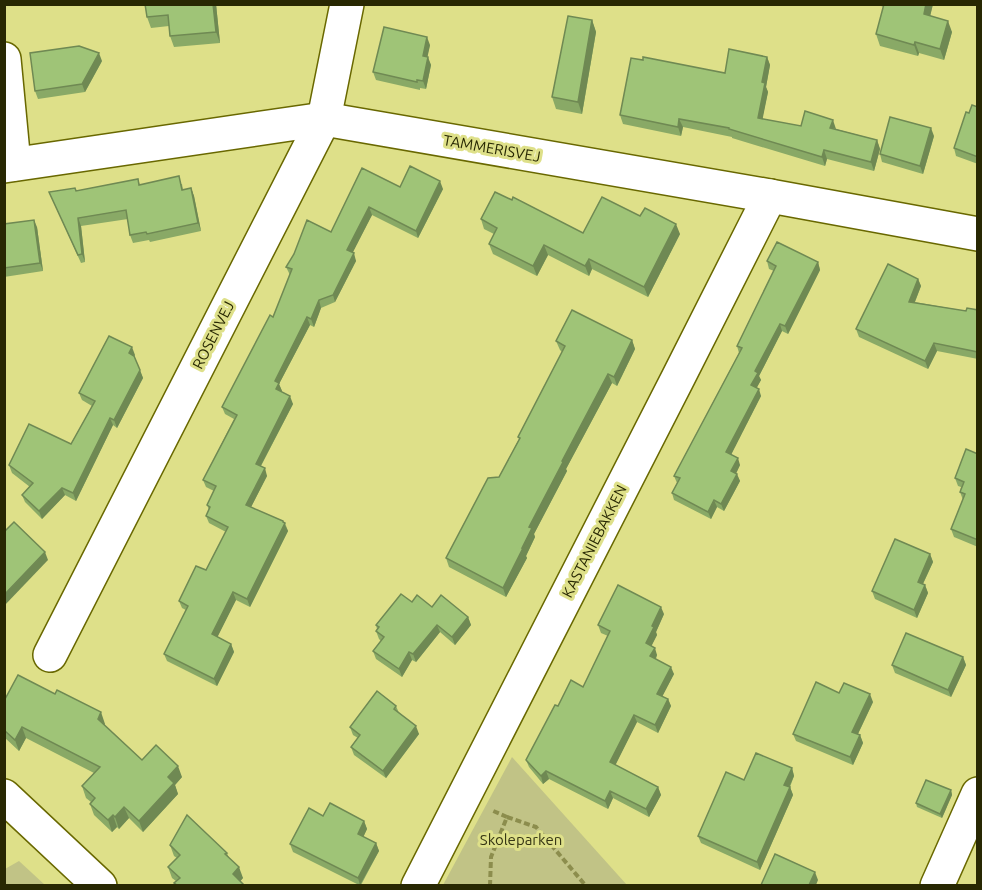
<svg xmlns="http://www.w3.org/2000/svg" width="982" height="890" viewBox="0 0 982 890" font-family="Ubuntu,sans-serif">
<style>
.green{fill:#c1c386}
.lines{fill:none;stroke-linecap:round;stroke-linejoin:round}
.minor-casing{stroke:#696800;stroke-width:36}
.path{stroke:#8c8d4d;stroke-width:4;stroke-dasharray:6 3;stroke-linecap:butt}
.minor{stroke:#fff;stroke-width:33}
.wall{fill:#89a966}
.shaded-wall{fill:#6f8953}
.building{fill:#9fc477;stroke:#6f8953;stroke-width:1.5}
.labels{text-anchor:middle;dominant-baseline:central;stroke-width:6;stroke-linejoin:round;paint-order:stroke}
.street-label{font-size:15px;fill:#282803;stroke:#dee089}
.park-label{font-size:15px;fill:#363614;stroke:#dee089}
</style>
<rect width="100%" height="100%" fill="#dee089"/>
<g class="green">
<path d="M512,757L627,885H443Z"/>
<path d="M19,861L45,885H5V869Z"/>
</g>
<g class="lines">
<g class="minor-casing">
<g id="minor">
<path d="M4,59L14,164"/>
<path d="M4,166L324,119L770,196L978,234"/>
<path d="M50,655L324,119L347,4"/>
<path d="M4,796L100,886"/>
<path d="M418,886L678,378L770,196"/>
<path d="M937,886L978,794"/>
</g>
</g>
<g class="path">
<path d="M507,817L536,827L586,886"/>
<path d="M490,886L491,857L507,817L491,810"/>
</g>
<use href="#minor" class="minor"/>
</g>
<g class="wall">
<path d="M145,4H216L220,43L174,47L170,36L169,26L151,28L147,17Z"/>
<path d="M875,4H933L930,16L952,32L944,60L919,53L918,56L880,46L876,34L884,7Z"/>
<path d="M592,20L596,32L582,114L556,109L552,97L563,46Z"/>
<path d="M430,45L427,57L431,65L426,89L420,88V90L376,80L373,72Z"/>
<path d="M767,57L770,65L766,87L768,92L762,119L801,126L836,129L877,140L880,149L874,171L827,159L825,166L732,138V137L683,127L681,136L623,124L620,115L643,60L725,73Z"/>
<path d="M102,61L85,92L38,99L35,91Z"/>
<path d="M978,107V164L956,156L954,148L969,113Z"/>
<path d="M934,136L923,174L882,162L880,154Z"/>
<path d="M138,179L140,185L182,184L183,190L191,188L194,196L201,231L150,242L149,240L133,243L130,235L128,219L81,226L85,262L81,263L49,192L76,191Z"/>
<path d="M400,187L443,189L418,238L372,215L352,253L356,261L335,302L321,308L314,327L310,325L279,384L282,391L281,392L293,404L261,466L267,476L251,507L285,523L288,531L250,607L236,600L217,637L231,644L234,652L217,686L167,661L164,654L186,610L182,608L179,601L206,570L226,532L209,523L206,516L209,510L207,505L214,491L206,487L203,480L234,419L225,414L222,407L273,317L290,275L286,267L331,232Z"/>
<path d="M512,200L583,233L640,216L680,234L648,297L592,269L589,276L548,255L537,276L493,254L489,244L494,234L484,229L481,219Z"/>
<path d="M4,224L37,227L43,271L4,277Z"/>
<path d="M767,261L818,262L820,270L788,334L782,331L759,376L761,380L756,388L761,396L731,454L740,465L736,473L740,481L724,511L717,507L711,519L674,500L672,493L677,483L674,476L739,353L737,346L774,271L769,269Z"/>
<path d="M918,279L921,286L915,302L966,311L978,310V359L937,351L928,369L859,337L856,329Z"/>
<path d="M632,340L635,349L617,386L612,383L566,469L567,471L534,534L535,537L526,556L527,558L506,597L449,567L446,558L499,477L519,439L518,437L562,352L560,350L556,341Z"/>
<path d="M135,355L134,356L143,378L117,428L113,425L76,501L65,495L42,519L25,502L22,495L30,487L12,473L9,465L71,444L92,406L82,400L79,393Z"/>
<path d="M978,454V547L954,537L951,529L963,500L960,492L961,487L958,486L955,478Z"/>
<path d="M930,554L933,562L923,584L925,585L928,593L917,618L875,599L872,591Z"/>
<path d="M412,602L468,617L471,625L455,645L440,632L416,662L412,660L402,677L376,659L373,651L381,641L379,639L376,631L377,629L376,625Z"/>
<path d="M664,614L656,632L657,635L651,646L657,655L656,659L674,674L662,696L668,699L671,706L658,733L637,722L615,765L658,787L661,795L649,817L613,798L608,809L549,779L543,784L529,767L526,760L558,706L583,687L608,636L601,633L598,625Z"/>
<path d="M963,657L966,665L951,697L895,673L892,665Z"/>
<path d="M839,693L873,702L858,734L860,735L863,743L853,765L796,741L793,734Z"/>
<path d="M4,701L105,724L104,725L142,760L182,777L175,785L178,794L143,832L129,818L119,829L117,827L112,832L94,815L90,804L91,802L86,798L82,786L94,773L26,738L19,751L4,737Z"/>
<path d="M396,706L399,713L419,734L386,778L354,755L351,747L358,738L353,735L350,727Z"/>
<path d="M792,768L794,776L790,787L793,795L760,870L701,843L698,836Z"/>
<path d="M951,790L952,795L942,818L917,807L916,803Z"/>
<path d="M323,816L364,821L367,829L363,837L376,843L379,851L361,885H359L293,852L290,844Z"/>
<path d="M170,845L227,853L229,858L243,878L240,881L244,885H175L174,883L176,881L172,878L168,867L177,858L174,856Z"/>
</g>
<g class="shaded-wall">
<path d="M213,4H216L220,43L216,32Z"/>
<path d="M926,4H933L928,25L924,14Z"/>
<path d="M592,20L596,32L582,114L578,102Z"/>
<path d="M948,21L952,32L944,60L940,49Z"/>
<path d="M427,37L430,45L426,64L423,56Z"/>
<path d="M915,42L919,53L918,56L914,45Z"/>
<path d="M99,53L102,61L85,92L82,84Z"/>
<path d="M428,57L431,65L426,89L423,81Z"/>
<path d="M767,57L770,65L766,87L768,92L761,127L758,118L762,82Z"/>
<path d="M679,119L683,127L681,136L678,127Z"/>
<path d="M833,120L836,129L830,128Z"/>
<path d="M931,128L934,136L923,174L920,166Z"/>
<path d="M877,140L880,149L874,171L871,162Z"/>
<path d="M824,150L827,159L825,166L822,157Z"/>
<path d="M440,181L443,189L418,238L416,231Z"/>
<path d="M191,188L194,196L201,231L198,223Z"/>
<path d="M369,207L372,215L350,258L347,250Z"/>
<path d="M78,218L81,226L85,262L82,254Z"/>
<path d="M34,220L37,227L43,271L40,263Z"/>
<path d="M676,224L680,234L648,297L644,287Z"/>
<path d="M544,245L548,255L537,276L533,266Z"/>
<path d="M354,253L356,261L335,302L333,295Z"/>
<path d="M589,259L592,269L589,276L585,266Z"/>
<path d="M818,262L820,270L788,334L785,326Z"/>
<path d="M918,279L921,286L912,309L909,302Z"/>
<path d="M319,300L321,308L314,327L311,319Z"/>
<path d="M307,317L310,325L279,384L282,391L279,396L275,381Z"/>
<path d="M780,324L782,331L759,376L761,380L754,393L751,385L755,371Z"/>
<path d="M632,340L635,349L617,386L614,377Z"/>
<path d="M934,343L937,351L928,369L925,361Z"/>
<path d="M132,347L135,355L132,361L129,353Z"/>
<path d="M140,370L143,378L117,428L114,420Z"/>
<path d="M608,374L612,383L566,469L567,471L534,534L535,537L526,556L527,558L506,597L503,588L522,548L529,527L562,461Z"/>
<path d="M759,389L761,396L729,459L726,452Z"/>
<path d="M290,396L293,404L258,471L256,464Z"/>
<path d="M110,418L113,425L76,501L73,493Z"/>
<path d="M738,458L740,465L734,478L731,471Z"/>
<path d="M265,468L267,476L248,513L246,505Z"/>
<path d="M737,474L740,481L724,511L721,504Z"/>
<path d="M62,488L65,495L42,519L39,511Z"/>
<path d="M714,500L717,507L711,519L708,512Z"/>
<path d="M283,521L288,531L250,607L247,599Z"/>
<path d="M45,552L48,560L4,606V595Z"/>
<path d="M930,554L933,562L920,590L918,582Z"/>
<path d="M925,585L928,593L917,618L914,610Z"/>
<path d="M233,592L236,600L215,642L212,634Z"/>
<path d="M661,607L664,614L656,632L657,635L649,651L646,643L652,626Z"/>
<path d="M468,617L471,625L455,645L452,637Z"/>
<path d="M437,625L440,632L416,662L413,654Z"/>
<path d="M231,644L234,652L217,686L214,679Z"/>
<path d="M655,648L657,655L653,664L650,656Z"/>
<path d="M409,652L412,660L402,677L399,669Z"/>
<path d="M963,657L966,665L951,697L948,690Z"/>
<path d="M671,667L674,674L660,701L657,694Z"/>
<path d="M870,694L873,702L855,740L852,732Z"/>
<path d="M668,699L671,706L658,733L655,725Z"/>
<path d="M101,712L105,724L102,730L98,719Z"/>
<path d="M634,715L637,722L613,770L610,762Z"/>
<path d="M416,726L419,734L386,778L383,771Z"/>
<path d="M22,727L26,738L19,751L15,740Z"/>
<path d="M860,735L863,743L853,765L850,757Z"/>
<path d="M178,766L182,777L175,785L178,794L143,832L139,821L168,777Z"/>
<path d="M792,768L794,776L787,792L784,785Z"/>
<path d="M546,771L549,779L543,784L541,776Z"/>
<path d="M658,787L661,795L649,817L646,809Z"/>
<path d="M790,787L793,795L760,870L757,862Z"/>
<path d="M951,790L952,795L942,818L940,814Z"/>
<path d="M610,791L613,798L608,809L605,801Z"/>
<path d="M124,807L129,818L119,829L115,817Z"/>
<path d="M113,815L117,827L112,832L108,820Z"/>
<path d="M364,821L367,829L361,842L358,834Z"/>
<path d="M376,843L379,851L360,885L358,878Z"/>
<path d="M239,867L243,878L237,885L233,874Z"/>
<path d="M815,872L818,880L816,885H809Z"/>
</g>
<g class="building">
<path d="M145,4H213L216,32L170,36L168,15L147,17Z"/>
<path d="M884,4H926L924,14L948,21L940,49L915,42L914,45L876,34Z"/>
<path d="M568,16L592,20L578,102L552,97Z"/>
<path d="M384,27L427,37L423,56L428,57L423,81L417,80V82L373,72Z"/>
<path d="M79,46L99,53L82,84L35,91L30,53Z"/>
<path d="M729,49L767,57L762,82L765,83L758,118L801,126L805,111L833,120L830,128L877,140L871,162L824,150L822,157L729,129V128L679,119L678,127L620,115L631,58L643,60V57L725,73Z"/>
<path d="M972,105L978,107V157L954,148L966,112L969,113Z"/>
<path d="M890,117L931,128L920,166L880,154Z"/>
<path d="M410,166L440,181L416,231L369,207L347,250L354,253L333,295L319,300L311,319L307,317L275,381L279,383L276,389L290,396L256,464L265,468L246,505L283,521V522L285,523L247,599L233,592L212,634L231,644L214,679L164,654L188,606L179,601L196,566L206,570L228,527L206,516L210,507L207,505L216,486L203,480L237,415L222,407L270,315L273,317L292,269L286,267L294,254L307,220L331,232L362,168L400,187Z"/>
<path d="M179,176L182,190L191,188L198,223L147,234L146,232L130,235L126,210L78,218L82,254L78,255L49,192L75,188L76,191L138,179L139,185Z"/>
<path d="M495,192L512,200L513,197L583,233L602,197L640,216L645,208L676,224L644,287L589,259L585,266L544,245L533,266L489,244L497,228L481,219Z"/>
<path d="M34,220L40,263L4,268V224Z"/>
<path d="M777,242L818,262L785,326L780,324L755,371L758,373L751,385L759,389L726,452L738,458L731,471L737,474L721,504L714,500L708,512L672,493L680,478L674,476L742,348L737,346L776,266L767,261Z"/>
<path d="M888,264L918,279L909,302L966,311L967,308L978,310V352L934,343L925,361L856,329Z"/>
<path d="M572,310L632,340L614,377L608,374L562,461L563,462L529,527L532,528L522,548H523L503,588L446,558L488,478L499,477L520,438L518,437L565,346L556,341Z"/>
<path d="M109,336L132,347L129,353L134,356L140,370L114,420L110,418L73,493L62,488L39,511L22,495L33,483L9,465L29,424L71,444L95,401L79,393Z"/>
<path d="M966,449L978,454V540L951,529L965,494L960,492L964,482L955,478Z"/>
<path d="M14,522L45,552L4,595V532Z"/>
<path d="M895,539L930,554L918,582L925,585L914,610L872,591Z"/>
<path d="M618,585L661,607L652,626L654,627L646,643L655,648L650,656L671,667L657,694L668,699L655,725L634,715L610,762L658,787L646,809L610,791L605,801L546,771L541,776L526,760L555,705L558,706L571,680L583,687L610,631L598,625Z"/>
<path d="M401,594L412,602L417,595L432,607L441,595L468,617L452,637L437,625L413,654L409,652L399,669L373,651L384,637L376,631L379,627L376,625Z"/>
<path d="M906,633L963,657L948,690L892,665Z"/>
<path d="M18,675L55,694L57,690L101,712L98,719L142,760L156,745L178,766L168,777L174,783L139,821L124,807L115,817L113,815L108,820L90,804L95,798L82,786L100,767L22,727L15,740L4,730V701Z"/>
<path d="M816,682L839,693L844,683L870,694L852,732L860,735L850,757L793,734Z"/>
<path d="M377,691L396,706L394,709L416,726L383,771L351,747L360,735L350,727Z"/>
<path d="M756,753L792,768L784,785L790,787L757,862L698,836L726,772L744,780Z"/>
<path d="M926,780L951,790L940,814L916,803Z"/>
<path d="M330,803L364,821L358,834L376,843L358,878L290,844L309,808L323,816Z"/>
<path d="M187,815L227,853L225,854L239,867L233,874L244,885H177L174,883L180,878L168,867L180,855L170,845Z"/>
<path d="M775,854L815,872L809,885H761Z"/>
</g>
<g class="labels">
<g class="street-label">
<text transform="translate(492 148) rotate(10)">TAMMERISVEJ</text>
<text transform="translate(213 335) rotate(-63)">ROSENVEJ</text>
<text transform="translate(594 541) rotate(-63)">KASTANIEBAKKEN</text>
</g>
<g class="park-label">
<text x="521" y="839">Skoleparken</text>
</g>
</g>
<rect width="982" height="890" fill="none" stroke="#282803" stroke-width="12"/>
</svg>
